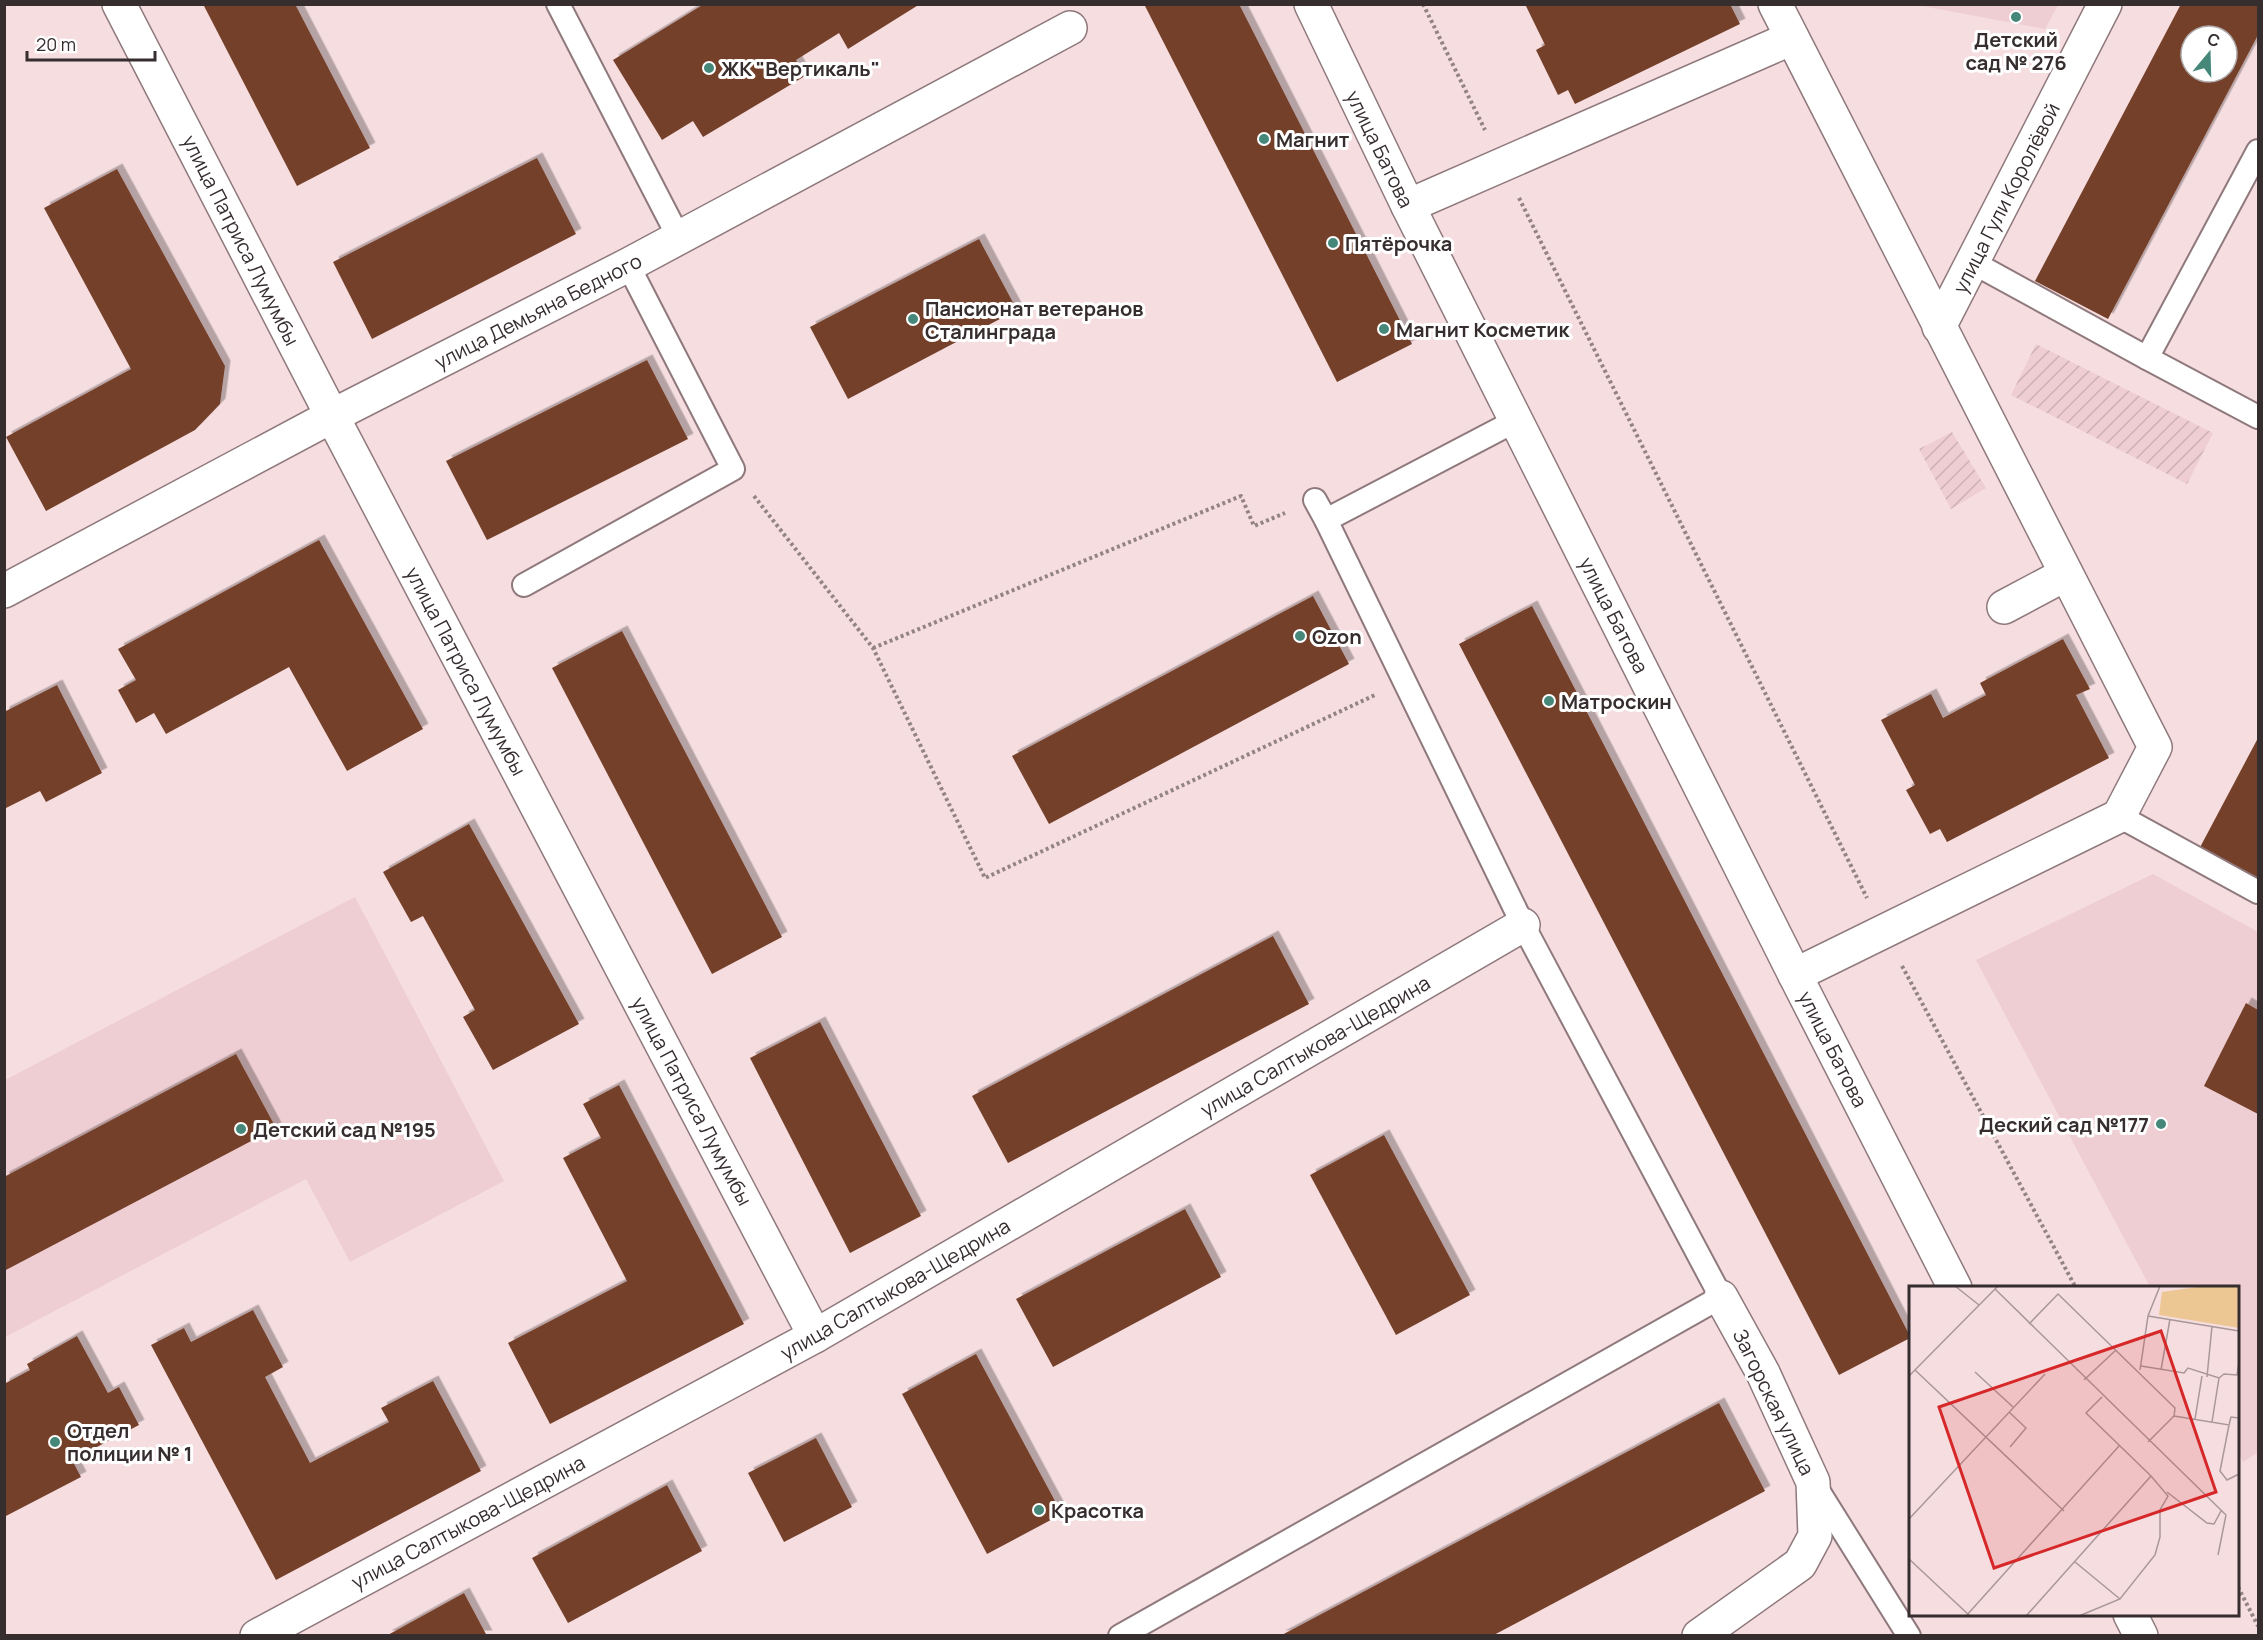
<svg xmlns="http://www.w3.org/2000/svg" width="2263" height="1640" viewBox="0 0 2263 1640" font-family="Manrope,sans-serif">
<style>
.built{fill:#eeced2}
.industrial{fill:url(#industrial-furrows)}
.building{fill:#75402a;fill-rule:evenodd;filter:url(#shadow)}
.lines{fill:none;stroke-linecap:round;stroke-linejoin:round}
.service-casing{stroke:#8f797c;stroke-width:26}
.minor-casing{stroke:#8f797c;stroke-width:36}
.path{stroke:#938385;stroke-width:4;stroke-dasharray:3 3;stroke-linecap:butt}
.service{stroke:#fff;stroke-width:22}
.minor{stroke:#fff;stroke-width:33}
.poi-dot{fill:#458779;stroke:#fff;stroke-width:2}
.labels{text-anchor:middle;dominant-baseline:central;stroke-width:6;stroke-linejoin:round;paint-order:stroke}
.poi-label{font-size:20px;font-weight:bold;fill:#362d2e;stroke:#fff;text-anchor:start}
.street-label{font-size:20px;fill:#362d2e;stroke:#fff}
.inset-road{fill:none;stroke:#a99799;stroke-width:1.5}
.view{fill:#d62828;fill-opacity:0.15;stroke:#d62828;stroke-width:3}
.inset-edge{fill:none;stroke:#362d2e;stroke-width:3}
</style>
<defs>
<pattern id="industrial-furrows" width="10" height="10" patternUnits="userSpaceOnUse" patternTransform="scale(1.5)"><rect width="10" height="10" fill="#eeced2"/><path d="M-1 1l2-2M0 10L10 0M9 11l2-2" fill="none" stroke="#cdb1b5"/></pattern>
<filter id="shadow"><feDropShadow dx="5.5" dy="-5.5" stdDeviation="0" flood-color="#0004"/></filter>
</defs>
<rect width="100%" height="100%" fill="#f5dde0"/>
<g class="built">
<path d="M1917,5L2058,4V5L2045,29Z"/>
<path d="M2153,874L2258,932V1452L2243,1462L2238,1451V1288L2150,1287L1976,960Z"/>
<path d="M355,897L504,1181L350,1262L306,1179L5,1337V1080Z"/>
</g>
<g class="industrial">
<path d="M2036,344L2213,433L2187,484L2011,395Z"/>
<path d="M1952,432L1986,488L1951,509L1919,449Z"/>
</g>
<g class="building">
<path d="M203,4H295L370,148L297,186Z"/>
<path d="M704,4H920L848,49L839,33L796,60L805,76L703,137L693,121L662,140L613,60Z"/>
<path d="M1144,4H1239L1412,344L1337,382Z"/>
<path d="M1525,4H1730L1740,24L1575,104L1568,90L1558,95L1536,50L1545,45Z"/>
<path d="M2181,4H2258V35L2108,319L2035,281ZM2191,36H2227V72H2191Z"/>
<path d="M537,158L576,234L372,339L333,262Z"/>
<path d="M117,169L225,366L220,404L195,430L46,511L6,437L131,369L44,208Z"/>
<path d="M979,239L1017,310L848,399L810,327Z"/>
<path d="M647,360L688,439L487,540L446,461Z"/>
<path d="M319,540L423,729L347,771L289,667L166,734L154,713L136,723L118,690L136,680L118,649Z"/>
<path d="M1313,596L1349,664L1049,824L1012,756Z"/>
<path d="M1532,606L1910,1336V1338L1839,1375L1459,644Z"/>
<path d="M622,631L782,937L712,974L552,668Z"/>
<path d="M2063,639L2090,689L2076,695L2109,758L1947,842L1940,829L1930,834L1906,790L1915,785L1881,720L1931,694L1943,718L1986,695L1980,683Z"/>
<path d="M57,685L102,773L46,802L40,791L4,809V712Z"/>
<path d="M2258,738V886L2197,853Z"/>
<path d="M469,824L579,1024L493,1070L463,1017L475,1010L423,916L411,922L383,872Z"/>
<path d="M1273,936L1309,1004L1008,1163L972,1096Z"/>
<path d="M2246,1003L2258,1010V1114L2204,1086Z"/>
<path d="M820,1022L921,1216L850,1253L750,1058Z"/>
<path d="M236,1054L276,1128L4,1271V1177Z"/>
<path d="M619,1085L744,1324L550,1424L508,1343L627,1281L563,1158L601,1138L583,1104Z"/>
<path d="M1384,1135L1470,1295L1396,1335L1310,1175Z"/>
<path d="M1185,1209L1221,1277L1053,1367L1016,1299Z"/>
<path d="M253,1310L283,1367L265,1377L310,1463L389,1422L381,1408L433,1381L481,1471L276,1580L151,1345L184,1328L191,1342Z"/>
<path d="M77,1336L108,1393L119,1387L139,1425L72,1460L81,1477L4,1517V1384L30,1370L27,1364Z"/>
<path d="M976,1354L1062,1514L987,1554L902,1394Z"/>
<path d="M1719,1403L1765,1491L1492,1636H1280Z"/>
<path d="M816,1438L852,1507L784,1542L748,1473Z"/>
<path d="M667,1485L702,1551L568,1623L532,1558Z"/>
<path d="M464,1593L487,1636H386Z"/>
</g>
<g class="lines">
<g class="service-casing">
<g id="service">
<path d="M558,4L679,238"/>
<path d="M1972,262L2147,358L2258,417"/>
<path d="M2147,358L2258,151"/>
<path d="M1315,500L1326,520"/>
<path d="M524,585L733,469L628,265"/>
<path d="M2119,816L2258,892"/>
<path d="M1814,1484L1909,1636"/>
<path d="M1120,1636L1721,1297L1523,925L1326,520L1517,420"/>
</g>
</g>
<g class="minor-casing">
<g id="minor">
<path d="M119,4L332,416L815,1336"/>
<path d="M1311,4L1408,206L1795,975L1955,1288"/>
<path d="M1775,4L2155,747L2119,816L1795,975"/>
<path d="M1408,206L1792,38"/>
<path d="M1939,327L2105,4"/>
<path d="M4,591L332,416L628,265L1070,28"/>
<path d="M2004,607L2066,574"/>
<path d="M2130,1614L2141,1636"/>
<path d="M257,1636L815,1336L1523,925"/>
<path d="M1699,1636L1800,1564L1815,1536L1813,1482L1763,1373L1721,1297"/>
</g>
</g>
<g class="path">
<path d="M1423,4L1485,130"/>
<path d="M1519,198L1867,898"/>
<path d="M754,496L873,648L985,878L1375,695"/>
<path d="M873,648L1241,496L1254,526L1285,513"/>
<path d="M1902,966L2076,1288"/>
<path d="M2238,1587L2258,1626"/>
</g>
<use href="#service" class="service"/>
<use href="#minor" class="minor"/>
</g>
<g class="poi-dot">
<circle cx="2016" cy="17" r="6"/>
<circle cx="709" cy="68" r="6"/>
<circle cx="1264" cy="139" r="6"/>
<circle cx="1333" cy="243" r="6"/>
<circle cx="913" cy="319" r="6"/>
<circle cx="1384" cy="329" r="6"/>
<circle cx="1300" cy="636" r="6"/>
<circle cx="1549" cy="701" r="6"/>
<circle cx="2161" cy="1124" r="6"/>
<circle cx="241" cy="1129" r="6"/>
<circle cx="55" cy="1442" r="6"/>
<circle cx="1039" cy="1510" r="6"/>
</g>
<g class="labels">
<g class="poi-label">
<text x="2016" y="39" text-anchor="middle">Детский<tspan x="2016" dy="23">сад № 276</tspan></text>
<text x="721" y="68">ЖК "Вертикаль"</text>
<text x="1276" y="139">Магнит</text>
<text x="1345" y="243">Пятёрочка</text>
<text x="925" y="308">Пансионат ветеранов<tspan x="925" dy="23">Сталинграда</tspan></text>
<text x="1396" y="329">Магнит Косметик</text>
<text x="1312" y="636">Ozon</text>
<text x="1561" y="701">Матроскин</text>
<text x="2149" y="1124" text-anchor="end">Деский сад №177</text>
<text x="253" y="1129">Детский сад №195</text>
<text x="67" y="1430">Отдел<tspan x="67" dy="23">полиции № 1</tspan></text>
<text x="1051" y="1510">Красотка</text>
</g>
<g class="street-label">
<text transform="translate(1380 149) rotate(64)">улица Батова</text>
<text transform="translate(2006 198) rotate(-63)">улица Гули Королёвой</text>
<text transform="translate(241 240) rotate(63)">улица Патриса Лумумбы</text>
<text transform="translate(538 311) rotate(-27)">улица Демьяна Бедного</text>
<text transform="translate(1614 615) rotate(63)">улица Батова</text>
<text transform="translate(466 671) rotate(62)">улица Патриса Лумумбы</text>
<text transform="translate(1315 1046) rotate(-30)">улица Салтыкова-Щедрина</text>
<text transform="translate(1833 1049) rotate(63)">улица Батова</text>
<text transform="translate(692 1101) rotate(62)">улица Патриса Лумумбы</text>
<text transform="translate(895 1289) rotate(-30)">улица Салтыкова-Щедрина</text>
<text transform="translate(1774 1402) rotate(64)">Загорская улица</text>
<text transform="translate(468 1522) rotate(-28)">улица Салтыкова-Щедрина</text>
</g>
</g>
<g transform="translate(1909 1286)">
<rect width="330" height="330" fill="#f5dde0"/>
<path d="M295,0H330V42L250,29L253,6Z" fill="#ecc793"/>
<path class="inset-road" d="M46,0L70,19M86,3L317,229M239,30L330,45M120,38L149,8L266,122L265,130L239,156M232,80L275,87L279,82L310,92L315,88L328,89L330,76M6,84L155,225M231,84L239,30L251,0M252,84L261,33M66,86L104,121M0,90L89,0M298,91L303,40M175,94L207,64M100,126L117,142L101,161M265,130L320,139L322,131L330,132M286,133L293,90M303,136L310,92M320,139L311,185L318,194L330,188M258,206L298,237L305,238L312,225M0,233L136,88M309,269L317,229M0,273L61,330M166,276L211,313M57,330L210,160M117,330L242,190L177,127L193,111M170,330L211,313L246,269L251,251V224L259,210L242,190"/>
<path class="view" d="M252,45L307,206L85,282L30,121Z"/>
<rect width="330" height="330" class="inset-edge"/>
</g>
<rect width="2263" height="1640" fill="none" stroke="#362d2e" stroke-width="12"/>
<g transform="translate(2209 54) rotate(19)"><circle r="28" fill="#ffffff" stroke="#afabab" stroke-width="1.5"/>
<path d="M0-4.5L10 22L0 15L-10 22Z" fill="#458779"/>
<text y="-9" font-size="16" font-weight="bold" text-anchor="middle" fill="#362d2e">С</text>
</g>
<path d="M27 51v9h128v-9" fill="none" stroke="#362d2e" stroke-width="3"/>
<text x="36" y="51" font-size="18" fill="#362d2e" stroke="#ffffff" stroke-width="4.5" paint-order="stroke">20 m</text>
</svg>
